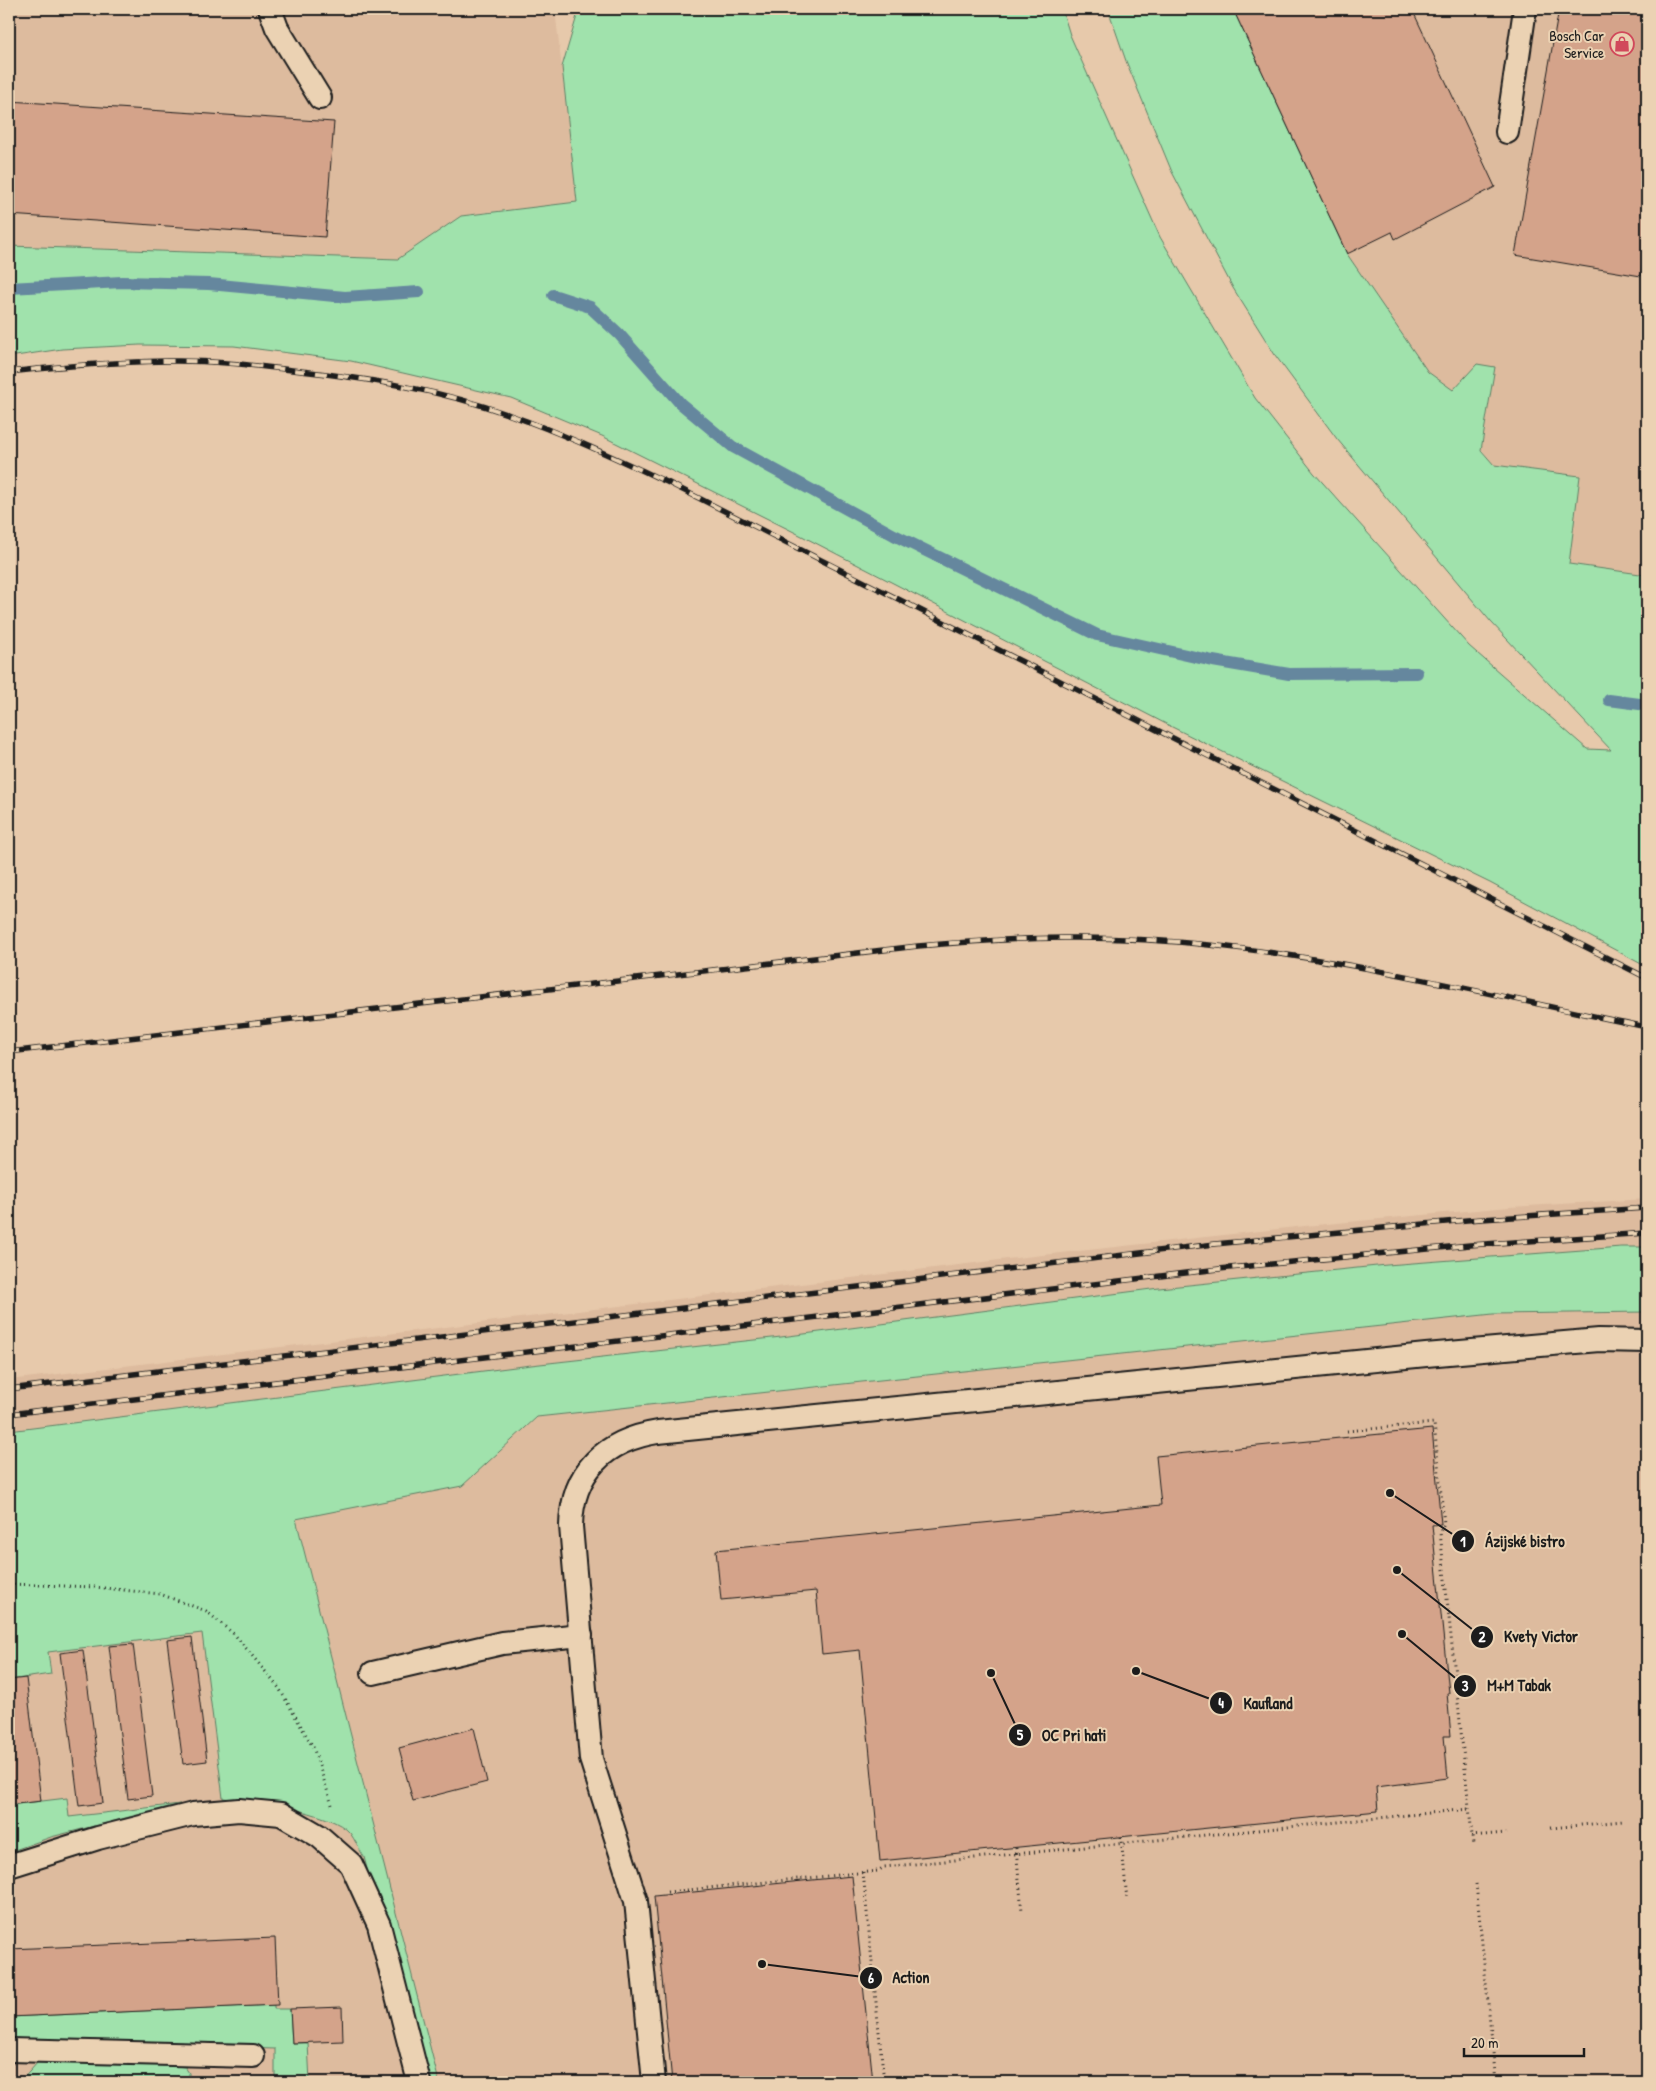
<svg xmlns="http://www.w3.org/2000/svg" width="1656" height="2091" viewBox="0 0 1656 2091" font-family="'Patrick Hand',sans-serif">
<style>
.built{fill:#ddbb9e}
.green{fill:#a0e2ac;stroke:#5e7f64}
.lines{fill:none;stroke-linecap:round;stroke-linejoin:round}
.stream{stroke:#65879e;stroke-width:12}
.building{fill:#d4a38a;stroke:#1c1c1c}
.service-casing{stroke:#1c1c1c;stroke-width:26}
.path{stroke:#1c1c1c;stroke-width:3;stroke-dasharray:1 4;stroke-linecap:butt}
.service{stroke:#ebd2b3;stroke-width:22}
.rail-casing{stroke:#1c1c1c;stroke-width:5.5}
.rail{stroke:#ebd2b3;stroke-width:4;stroke-dasharray:11;stroke-linecap:butt}
.labels{text-anchor:middle;dominant-baseline:central;stroke-width:4;stroke-linejoin:round;paint-order:stroke}
.poi-label{font-size:15px;fill:#1c1c1c;stroke:#ebd2b3;text-anchor:end}
.leader{fill:none;stroke:#1c1c1c;stroke-width:2}
.callout-dot{fill:#1c1c1c;stroke:#ebd2b3;stroke-width:2}
.mark-label{font-size:15px;text-anchor:middle;font-weight:bold;fill:#fff}
.callout-label{font-size:16px;text-anchor:middle;font-weight:bold;fill:#1c1c1c;stroke:#ebd2b3;stroke-width:4;stroke-linejoin:round;paint-order:stroke}
</style>
<rect width="100%" height="100%" fill="#e7c9ab"/>
<filter id="ink" filterUnits="userSpaceOnUse"><feTurbulence type="fractalNoise" baseFrequency=".02" numOctaves="2"/><feDisplacementMap in="SourceGraphic" scale="10" xChannelSelector="R" yChannelSelector="G"/><feConvolveMatrix kernelMatrix="1 2 1 2 8 2 1 2 1" color-interpolation-filters="sRGB"/></filter>
<g filter="url(#ink)">
<g class="built">
<path d="M9,9H555L577,202L461,216L398,259L9,246Z"/>
<path d="M1171,9H1647V575L1569,564L1580,476L1493,465Z"/>
<path d="M1647,1199V1247L1387,1265L1159,1288L781,1337L531,1365L9,1431V1380L1025,1257L1305,1226L1509,1207Z"/>
<path d="M1647,1312V2082H9V1466L462,1486L537,1417L1493,1314Z"/>
</g>
<g class="green">
<path d="M579,9H1062L1070,35L1160,237L1255,398L1314,473L1469,646L1587,749L1611,750L1491,622L1337,439L1275,355L1233,288L1172,172L1126,61L1108,9H1233L1347,254L1428,372L1453,390L1477,364L1495,367L1481,450L1494,465L1580,476L1569,564L1647,575V967L1490,883L1170,726L800,535L602,436L511,398L351,361L234,346L140,345L62,349L9,357V246L398,259L461,216L577,202L562,67Z"/>
<path d="M1621,1247H1647V1312L1493,1314L537,1417L462,1486L296,1519L439,2082H422L364,1857C359,1849 355,1840 350,1833C332,1811 251,1801 223,1798L202,1633L48,1652L51,1674L9,1680V1431L531,1365L781,1337L1159,1288L1387,1265Z"/>
<path d="M67,1798L69,1817L180,1804L51,1837L9,1852V1805Z"/>
<path d="M274,2005V2009H290L292,2043H308L310,2082H275V2049L56,2043L9,2037V2017Z"/>
<path d="M38,2062L175,2066L185,2067L189,2073V2082L21,2081Z"/>
</g>
<g class="lines">
<g class="stream">
<path d="M9,288L122,282L209,284L345,297L419,292"/>
<path d="M553,295L590,307L619,334L680,403L733,447L894,535L1097,635L1213,661L1289,674L1417,673"/>
<path d="M1609,700L1647,705"/>
</g>
</g>
<g class="building">
<path d="M1233,9H1412L1495,187L1395,239L1392,232L1347,254Z"/>
<path d="M1559,9H1647V236L1641,276L1515,255Z"/>
<path d="M9,101L334,122L325,237L9,215Z"/>
<path d="M1432,1429L1441,1524L1432,1525L1449,1693H1447L1451,1736H1444L1448,1778L1376,1787L1378,1811L880,1861L860,1650L822,1654L816,1591L721,1600L716,1550L1161,1505L1156,1456Z"/>
<path d="M192,1637L207,1761L183,1764L167,1640Z"/>
<path d="M133,1644L152,1796L128,1799L109,1646Z"/>
<path d="M83,1650L103,1803L79,1806L60,1653Z"/>
<path d="M26,1678L41,1801L9,1805V1680Z"/>
<path d="M474,1728L487,1782L413,1801L399,1748Z"/>
<path d="M852,1876L873,2082H672L654,1896Z"/>
<path d="M275,1938L278,2005L9,2017V1949Z"/>
<path d="M342,2007L343,2041L292,2043L290,2009Z"/>
</g>
<g class="lines">
<g class="service-casing">
<g id="service">
<path d="M270,9L277,28L320,98"/>
<path d="M1507,132L1525,9"/>
<path d="M373,1673L502,1643L581,1635"/>
<path d="M9,1866L98,1838L193,1814L239,1810L281,1814L319,1836L351,1864L379,1925L419,2082"/>
<path d="M9,2050L253,2056"/>
<path d="M654,2082L636,1901L591,1759L571,1526C572,1471 606,1440 658,1432L1426,1355L1599,1340L1647,1341"/>
</g>
</g>
<g class="path">
<path d="M1347,1431L1434,1423L1444,1524L1440,1532L1473,1845"/>
<path d="M9,1584L95,1587L160,1594L206,1611L235,1635L279,1688L313,1747L332,1805"/>
<path d="M1551,1828L1623,1821"/>
<path d="M1471,1836L1506,1833"/>
<path d="M1121,1837L1127,1900"/>
<path d="M1016,1848L1022,1911"/>
<path d="M863,1872L884,2082"/>
<path d="M1476,1884L1496,2082"/>
<path d="M667,1892L878,1871L884,1867L1469,1809"/>
</g>
<use href="#service" class="service"/>
<g class="rail-casing">
<g id="rail">
<path d="M9,372C62,366 114,362 167,361C209,360 251,365 292,370C366,378 441,390 510,415C564,434 615,458 667,482L1647,978"/>
<path d="M9,1052L918,946C1016,937 1111,934 1209,945C1357,960 1502,998 1647,1027"/>
<path d="M9,1389L1215,1244L1467,1220L1647,1208"/>
<path d="M9,1414L1219,1269L1470,1245L1647,1233"/>
</g>
</g>
<use href="#rail" class="rail"/>
</g>
</g>
<defs>
<g id="shop-ring" transform="scale(1.25)"><circle r="9.5" fill="#ebd2b3" stroke="#d1495b" stroke-width="1.5"/><path d="M-5-2.5h2.3a2.7 3.5 0 0 1 5.4 0H5L5.5 6h-11ZM-1.5-2.5h3a1.5 2.3 0 0 0-3 0Z" fill="#d1495b"/></g>
</defs>
<g fill-rule="evenodd">
<use href="#shop-ring" x="1622" y="44"/>
</g>
<g class="labels">
<g class="poi-label">
<text x="1604" y="35">Bosch Car<tspan x="1604" dy="17">Service</tspan></text>
</g>
</g>
<path class="leader" d="M1390 1493L1463 1541M1397 1570L1482 1637M1402 1634L1465 1686M1136 1671L1221 1703M991 1673L1020 1735M762 1964L871 1978"/>
<g class="callout-dot">
<circle cx="1390" cy="1493" r="5"/>
<circle cx="1397" cy="1570" r="5"/>
<circle cx="1402" cy="1634" r="5"/>
<circle cx="1136" cy="1671" r="5"/>
<circle cx="991" cy="1673" r="5"/>
<circle cx="762" cy="1964" r="5"/>
<circle cx="1463" cy="1541" r="12"/>
<circle cx="1482" cy="1637" r="12"/>
<circle cx="1465" cy="1686" r="12"/>
<circle cx="1221" cy="1703" r="12"/>
<circle cx="1020" cy="1735" r="12"/>
<circle cx="871" cy="1978" r="12"/>
</g>
<g class="mark-label">
<text x="1463" y="1547">1</text>
<text x="1482" y="1642">2</text>
<text x="1465" y="1691">3</text>
<text x="1221" y="1708">4</text>
<text x="1020" y="1740">5</text>
<text x="871" y="1983">6</text>
</g>
<g class="callout-label">
<text x="1525" y="1547">Ázijské bistro</text>
<text x="1541" y="1642">Kvety Victor</text>
<text x="1519" y="1691">M+M Tabak</text>
<text x="1268" y="1709">Kaufland</text>
<text x="1074" y="1741">OC Pri hati</text>
<text x="911" y="1983">Action</text>
</g>
<rect width="1656" height="2091" fill="none" stroke="#ebd2b3" stroke-width="30"/>
<rect x="15" y="15" width="1626" height="2061" fill="none" stroke="#1c1c1c" stroke-width="2" filter="url(#ink)"/>
<path d="M1464 2048v8h120v-8" fill="none" stroke="#1c1c1c" stroke-width="2.5"/>
<text x="1471" y="2048" font-size="15" fill="#1c1c1c" stroke="#ebd2b3" stroke-width="4" paint-order="stroke">20 m</text>
</svg>
